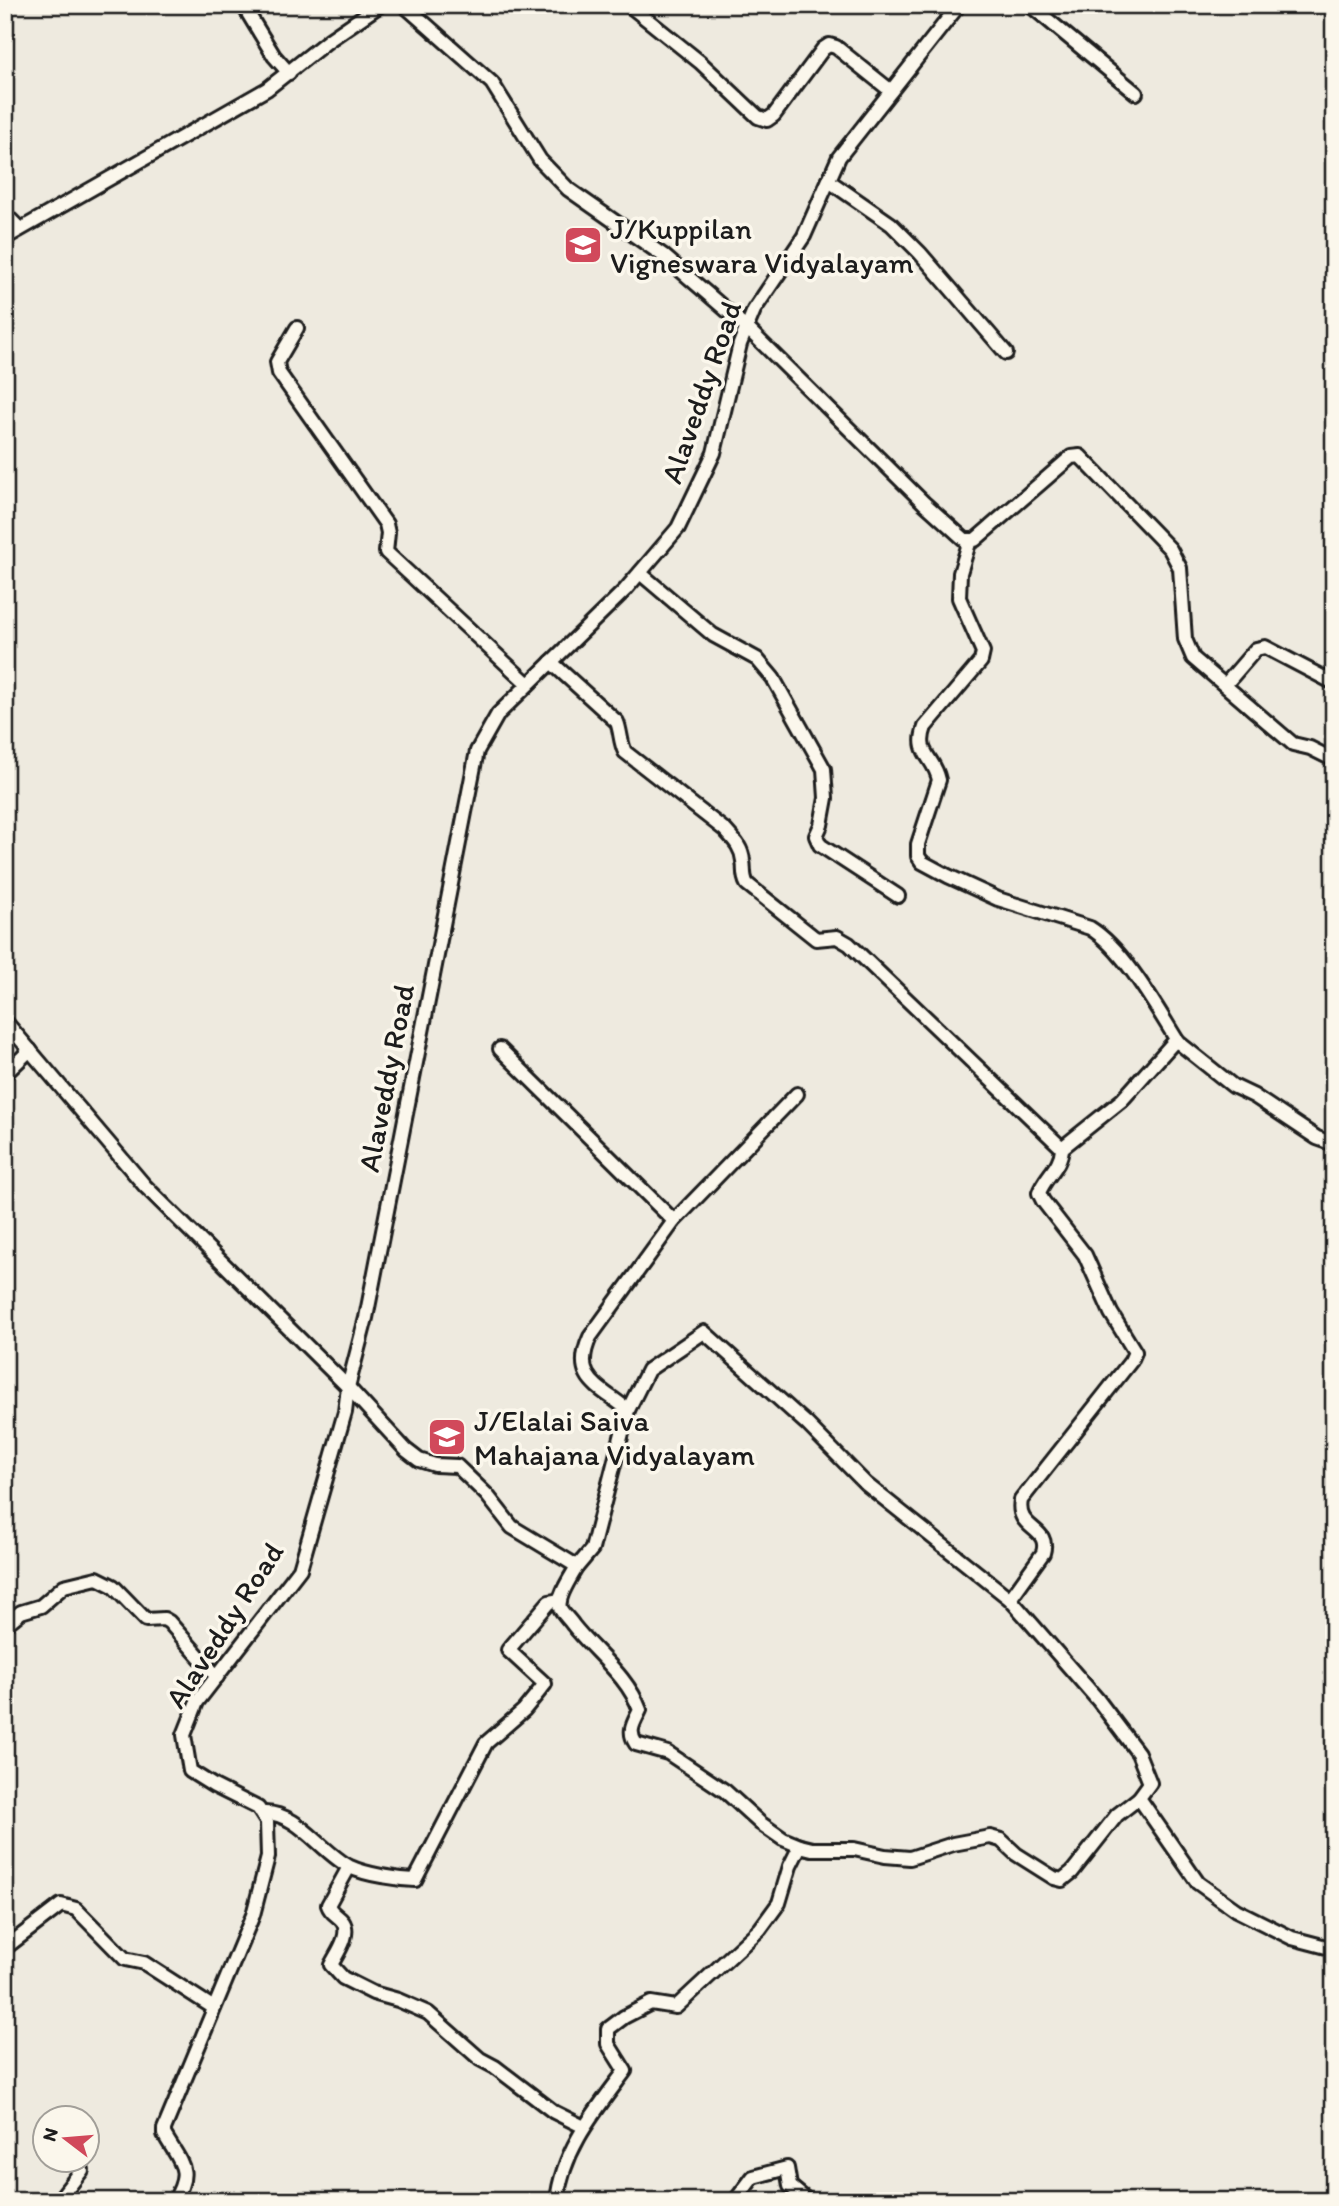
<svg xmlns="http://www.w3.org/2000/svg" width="1339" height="2206" viewBox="0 0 1339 2206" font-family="Itim,sans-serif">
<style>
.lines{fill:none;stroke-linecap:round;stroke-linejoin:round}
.minor-casing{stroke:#1c1c1c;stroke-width:18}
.minor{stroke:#fbf7ec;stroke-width:12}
.labels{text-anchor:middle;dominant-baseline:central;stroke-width:7;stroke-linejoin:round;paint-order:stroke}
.poi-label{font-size:30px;fill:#1c1c1c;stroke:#fbf7ec;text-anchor:start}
.street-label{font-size:30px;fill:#1c1c1c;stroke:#fbf7ec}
</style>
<rect width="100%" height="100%" fill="#eeeadf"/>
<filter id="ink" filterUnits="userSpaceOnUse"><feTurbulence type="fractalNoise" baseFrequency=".0143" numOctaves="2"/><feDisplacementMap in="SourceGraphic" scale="14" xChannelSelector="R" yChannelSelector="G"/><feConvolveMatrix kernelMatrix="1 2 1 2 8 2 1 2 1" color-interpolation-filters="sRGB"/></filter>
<g filter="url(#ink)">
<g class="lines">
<g class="minor-casing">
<g id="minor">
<path d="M243,5L274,56L289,73"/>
<path d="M404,5L492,83L540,160L568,189L664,256L747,328L924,503L965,540H975L1071,457L1080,456L1170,549L1180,568L1185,639L1193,658L1293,744L1310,748L1334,760"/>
<path d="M629,5L700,62L758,117L767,120L774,115L823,49L829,45L836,47L891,91"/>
<path d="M1030,5L1136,93"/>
<path d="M829,181L891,224L920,253L1006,353"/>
<path d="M5,214L20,229"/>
<path d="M5,238L267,89L329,40L380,5"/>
<path d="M297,328L277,362L279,373L386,524L388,533L386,552L528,684"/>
<path d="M970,540L960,573L959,598L983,652L981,661L925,727C915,754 934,756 939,780L918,844V856L922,862L948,876L998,899L1090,928C1124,949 1156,1007 1178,1042"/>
<path d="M640,573L713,635L757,659L773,678L824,769L826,798L821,825L816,836L820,845L898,896"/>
<path d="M551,662L617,722C621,732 620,742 625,752L725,830C733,839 742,847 743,861C745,870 742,875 747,884L816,939L837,937L849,944L1062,1148C1061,1167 1045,1176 1039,1193L1043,1201L1085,1255L1111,1313L1135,1352L1131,1361L1021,1500C1015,1531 1051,1526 1043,1553L1010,1599"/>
<path d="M1225,685L1256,649L1265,647L1334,683"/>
<path d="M5,1021L145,1186L348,1387L406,1450L419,1460L435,1465L457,1466L487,1495L512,1527L575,1565L576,1568C571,1577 557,1597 560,1608C562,1613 570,1620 573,1625C596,1654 627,1675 640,1710C634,1723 627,1731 636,1744L668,1753L725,1791L760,1823L783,1839L800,1846L812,1849H854L885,1856L910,1858L953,1844L990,1837L1001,1840L1016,1854L1054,1878L1062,1880L1072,1872L1117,1815L1139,1798"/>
<path d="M500,1049L674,1221"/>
<path d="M5,1074L30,1050"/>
<path d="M1062,1148L1122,1100L1173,1043L1178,1042L1233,1086L1254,1096L1317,1138L1334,1144"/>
<path d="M628,1410C599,1386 571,1379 590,1337L674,1221L797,1094"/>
<path d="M576,1568L592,1549L628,1410L648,1370L704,1332L807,1424L866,1484L1010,1599L1098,1700L1138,1753L1150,1783L1139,1798L1198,1883L1236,1910L1292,1938L1334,1949"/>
<path d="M5,1625L21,1612L41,1606L64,1586L97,1578L113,1586L146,1620L164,1619L169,1622L217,1677"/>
<path d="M263,1813C297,1811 322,1853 350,1867C367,1875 397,1879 415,1880L486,1743L524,1710L545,1684L508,1650L549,1602L560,1600"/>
<path d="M349,1867L328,1905C331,1914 338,1915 343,1922C351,1935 337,1953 331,1965L343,1978L373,1993L398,2000L428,2013L480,2059L495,2067L554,2112L584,2127"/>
<path d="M5,1948L61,1905L76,1909L125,1959L144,1963L214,2008"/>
<path d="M58,2201L82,2170"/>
<path d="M174,2201C193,2169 181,2164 164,2134V2129L253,1915L268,1857L267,1822L258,1808L214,1786L190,1771L184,1735L197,1702L300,1569L345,1412L348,1387L366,1318L477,751L498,714L625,590L678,528L714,453L740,344L754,310L804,236L839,157L959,5"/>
<path d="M557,2201C562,2150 596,2110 625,2071L608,2044V2029L624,2017L651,2003L676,2007L760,1929L779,1903L790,1866L800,1846"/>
<path d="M735,2201L753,2177L787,2168L790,2186L808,2201"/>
</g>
</g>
<use href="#minor" class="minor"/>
</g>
</g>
<defs>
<g id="school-square" transform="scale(2.0125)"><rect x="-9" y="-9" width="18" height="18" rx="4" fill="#d1495b" stroke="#fbf7ec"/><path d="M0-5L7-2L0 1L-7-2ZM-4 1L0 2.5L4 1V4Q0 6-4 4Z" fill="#fff"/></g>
</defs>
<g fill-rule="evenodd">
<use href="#school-square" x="583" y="245"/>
<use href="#school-square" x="447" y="1437"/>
</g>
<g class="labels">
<g class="poi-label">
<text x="610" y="228">J/Kuppilan<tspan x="610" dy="34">Vigneswara Vidyalayam</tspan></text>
<text x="474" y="1420">J/Elalai Saiva<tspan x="474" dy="34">Mahajana Vidyalayam</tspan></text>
</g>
<g class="street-label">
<text transform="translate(701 392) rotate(-71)">Alaveddy Road</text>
<text transform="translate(386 1078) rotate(-79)">Alaveddy Road</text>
<text transform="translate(224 1625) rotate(-57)">Alaveddy Road</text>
</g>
</g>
<rect width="1339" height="2206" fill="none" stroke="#fbf7ec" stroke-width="28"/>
<rect x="14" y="14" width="1311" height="2178" fill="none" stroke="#1c1c1c" stroke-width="2.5" filter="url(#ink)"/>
<g transform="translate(66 2139) rotate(286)"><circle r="33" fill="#fbf7ec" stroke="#a29f99" stroke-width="2"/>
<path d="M0-5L12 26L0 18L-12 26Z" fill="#d1495b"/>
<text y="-10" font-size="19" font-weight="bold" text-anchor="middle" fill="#1c1c1c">N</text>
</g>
</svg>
